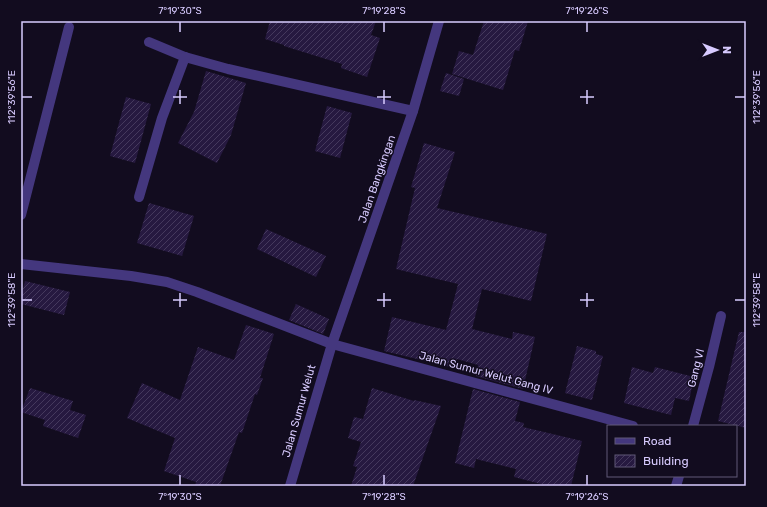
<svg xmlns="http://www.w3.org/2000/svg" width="767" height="507" viewBox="0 0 767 507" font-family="Rubik,sans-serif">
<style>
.building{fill:url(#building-hatch)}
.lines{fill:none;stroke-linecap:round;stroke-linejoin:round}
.minor{stroke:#44377e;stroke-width:10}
.ticks{fill:none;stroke:#d8cbff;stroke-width:1.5}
.labels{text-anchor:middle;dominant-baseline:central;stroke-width:3;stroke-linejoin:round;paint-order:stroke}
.street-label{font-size:11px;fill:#d8cbff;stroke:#120c1f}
.neatline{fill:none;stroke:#d8cbff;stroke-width:1.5}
.ticks-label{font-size:10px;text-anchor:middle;fill:#d8cbff}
</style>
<defs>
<pattern id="building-hatch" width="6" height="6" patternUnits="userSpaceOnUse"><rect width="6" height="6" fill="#261940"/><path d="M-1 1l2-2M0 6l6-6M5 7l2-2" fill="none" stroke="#45395d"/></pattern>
</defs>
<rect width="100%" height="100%" fill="#120c1f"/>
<g class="building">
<path d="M270,21H376L371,35L380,38L367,77L341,68L342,64L284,46V45L265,39Z"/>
<path d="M484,21H528L519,51L515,50L503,90L452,74L459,51L473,55Z"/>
<path d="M206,71L246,83L231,135L217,163L178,143L194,112Z"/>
<path d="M446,73L464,79L459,96L440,91Z"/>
<path d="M126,97L151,104L135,163L110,156Z"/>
<path d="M327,106L352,113L340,158L315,151Z"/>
<path d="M424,143L455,152L437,208L547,234L531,301L482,289L472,329L512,339L513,332L535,337L523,389L476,376L478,365L457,359L454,368L384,351L392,317L446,330L458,284L396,269L415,188L411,187Z"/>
<path d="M149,203L194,216L182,256L137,243Z"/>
<path d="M266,229L326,256L316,277L257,249Z"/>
<path d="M25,281L70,292L64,315L21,304V297Z"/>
<path d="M296,304L329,319L323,334L289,320Z"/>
<path d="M246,325L274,334L260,378H263L257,395L255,394L242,433L239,432L220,486H195L196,482L164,471L175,438L127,418L142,383L180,400L198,347L234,360Z"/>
<path d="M739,332H746V428L718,421Z"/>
<path d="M577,346L596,351V354L603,356L592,400L565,393Z"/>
<path d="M632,367L653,373L655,367L694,377L689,401L675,398L671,415L624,403Z"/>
<path d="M30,388L73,401L70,410L86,415L78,438L43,426L45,420L21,412Z"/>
<path d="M372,388L414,401V400L441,406L413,486H351L357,467L353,466L361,442L348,438L354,417L363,419Z"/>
<path d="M473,389L520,402L515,421L524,423L523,427L582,441L571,486H549L514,477L516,469L476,459L474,468L455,463Z"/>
</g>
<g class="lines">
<g class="minor">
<path d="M149,42L185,57L228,69L413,111"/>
<path d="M139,197L162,118L185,57"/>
<path d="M21,215L69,27"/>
<path d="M21,264L131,276L167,282L197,292L332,344L633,426"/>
<path d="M693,426L709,367L721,316"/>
<path d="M290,486L332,344L413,111L439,21"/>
<path d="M676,486L679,476"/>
</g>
</g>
<path class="ticks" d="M180,22V32M384,22V32M587,22V32M180,90V104M384,90V104M587,90V104M22,97H32M173,97H187M377,97H391M580,97H594M735,97H745M180,293V307M384,293V307M587,293V307M22,300H32M173,300H187M377,300H391M580,300H594M735,300H745M180,475V485M384,475V485M587,475V485"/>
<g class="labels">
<g class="street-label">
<text transform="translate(377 179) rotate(-71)">Jalan Bangkingan</text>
<text transform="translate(696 368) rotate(-76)">Gang VI</text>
<text transform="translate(486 373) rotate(15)">Jalan Sumur Welut Gang IV</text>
<text transform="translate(299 411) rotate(-74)">Jalan Sumur Welut</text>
</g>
</g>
<rect width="767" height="507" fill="none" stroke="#120c1f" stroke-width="44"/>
<rect x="607" y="425" width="130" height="52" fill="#120c1f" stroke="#615879"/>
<rect x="615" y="438" width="20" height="6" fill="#44377e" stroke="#615879"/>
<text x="643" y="445" font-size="12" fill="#d8cbff">Road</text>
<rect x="615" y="455" width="20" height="12" fill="url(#building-hatch)" stroke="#615879"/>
<text x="643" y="465" font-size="12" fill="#d8cbff">Building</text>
<g transform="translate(717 50) rotate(90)" stroke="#120c1f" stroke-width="3" paint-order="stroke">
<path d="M0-3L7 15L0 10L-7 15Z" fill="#d8cbff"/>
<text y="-6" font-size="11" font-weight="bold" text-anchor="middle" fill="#d8cbff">N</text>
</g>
<rect x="22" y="22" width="723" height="463" class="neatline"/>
<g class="ticks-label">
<text x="180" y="14">7°19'30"S</text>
<text x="384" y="14">7°19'28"S</text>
<text x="587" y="14">7°19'26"S</text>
<text transform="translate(756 97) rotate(-90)" y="4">112°39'56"E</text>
<text transform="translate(11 97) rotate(-90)" y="4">112°39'56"E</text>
<text transform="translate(756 300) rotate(-90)" y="4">112°39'58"E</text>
<text transform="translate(11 300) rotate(-90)" y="4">112°39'58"E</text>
<text x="180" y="500">7°19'30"S</text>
<text x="384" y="500">7°19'28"S</text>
<text x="587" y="500">7°19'26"S</text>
</g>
</svg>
